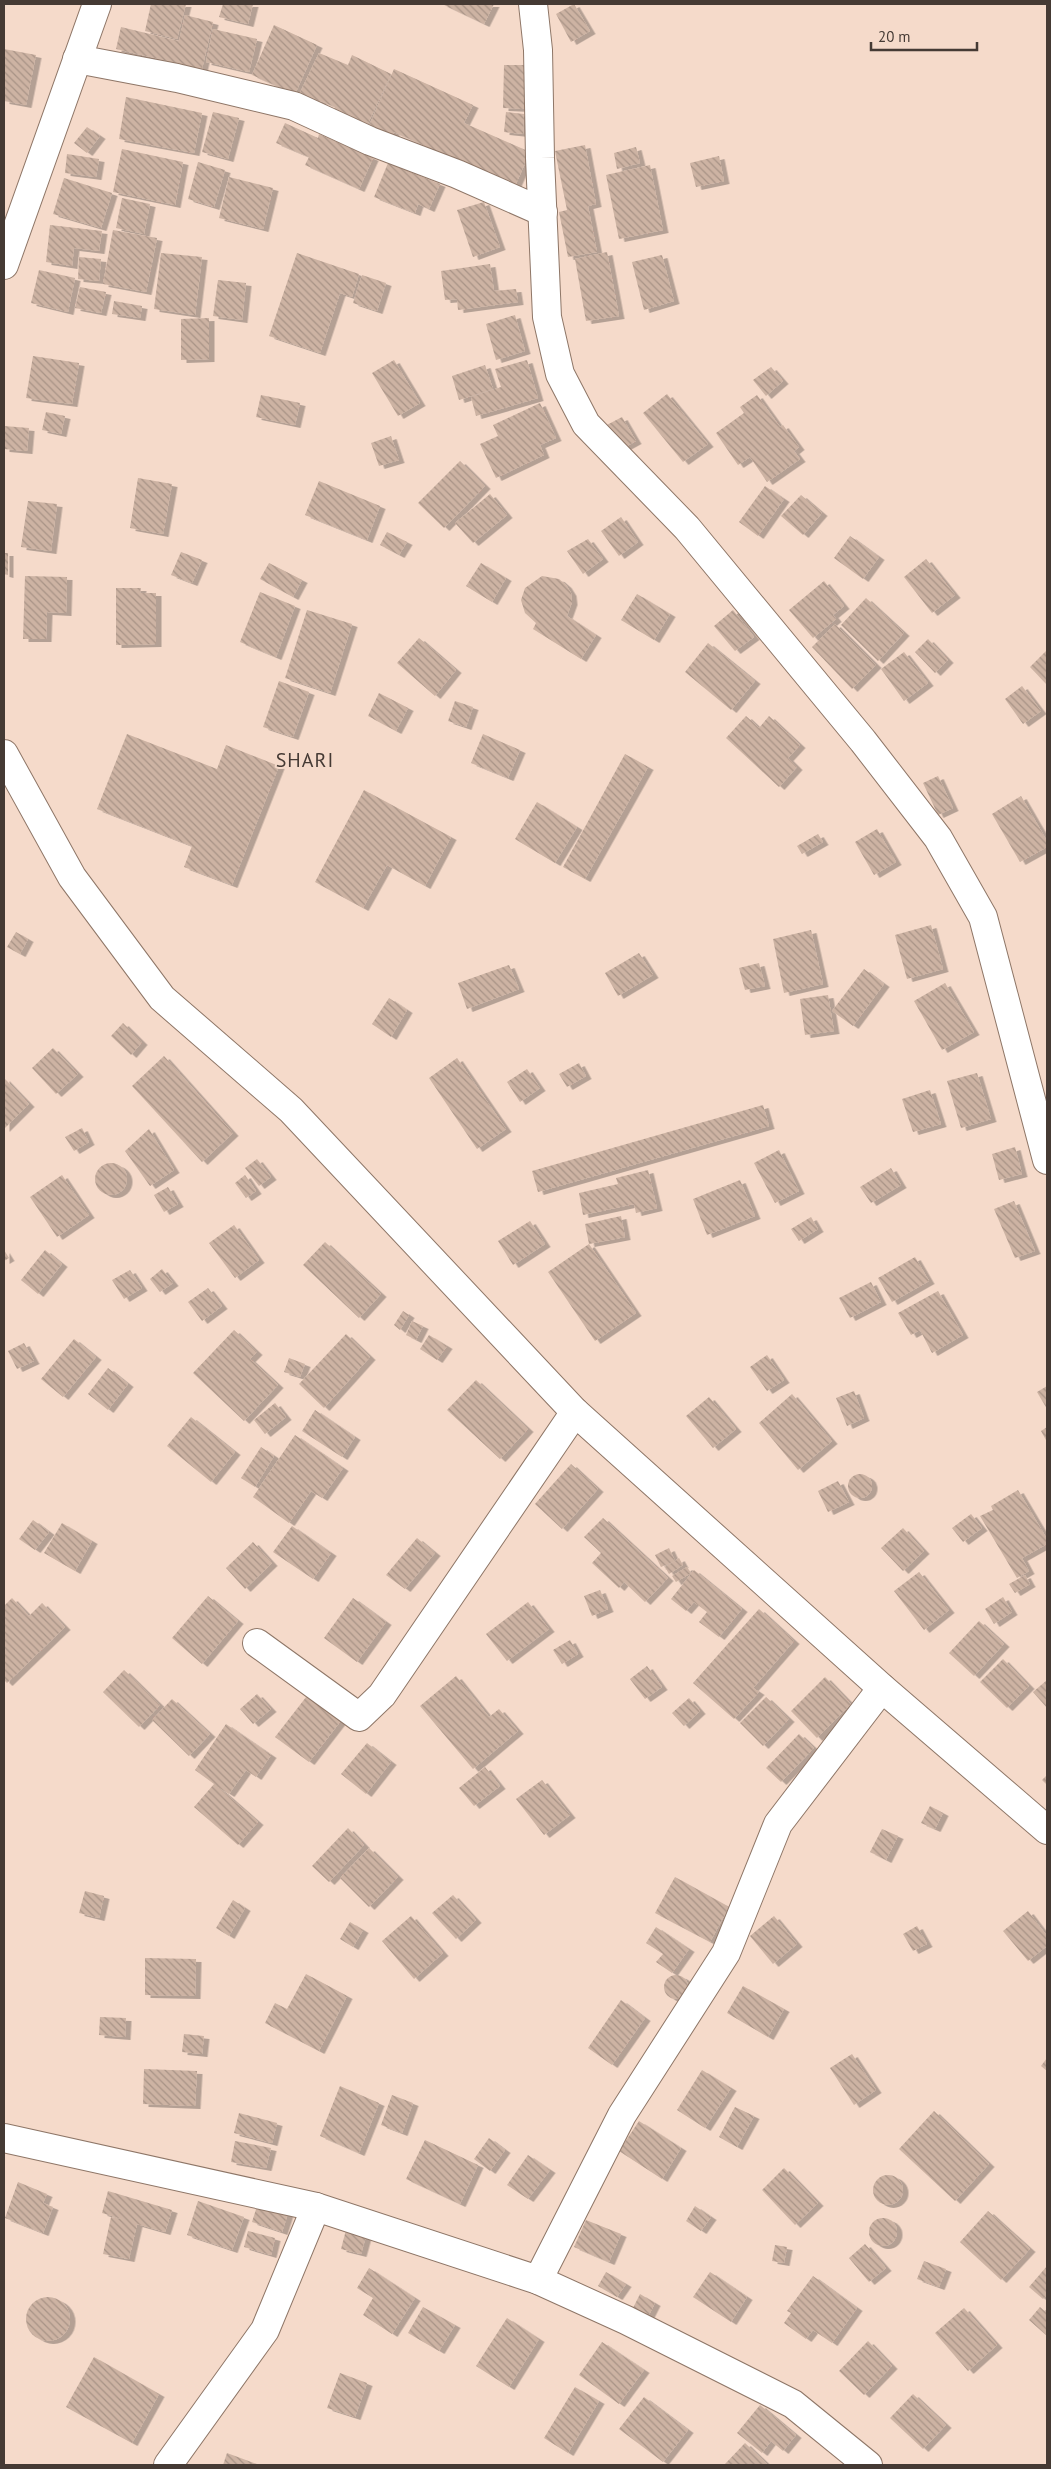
<svg xmlns="http://www.w3.org/2000/svg" width="1051" height="2469" viewBox="0 0 1051 2469" font-family="'PT Sans',sans-serif">
<style>
.building{fill:url(#building-back-hatch);filter:url(#shadow)}
.lines{fill:none;stroke-linecap:round;stroke-linejoin:round}
.minor-casing{stroke:#8e7667;stroke-width:30}
.tertiary-casing{stroke:#8e7667;stroke-width:30}
.minor{stroke:#fff;stroke-width:28}
.tertiary{stroke:#fff;stroke-width:28}
.labels{text-anchor:middle;dominant-baseline:central;stroke-width:4;stroke-linejoin:round;paint-order:stroke}
.quarter-label{font-size:20px;letter-spacing:1px;fill:#453a34;stroke:#f5daca}
</style>
<defs>
<pattern id="building-back-hatch" width="6" height="6" patternUnits="userSpaceOnUse" patternTransform="scale(1.25)"><rect width="6" height="6" fill="#cdb3a3"/><path d="M-1 5l2 2M0 0l6 6M5-1l2 2" fill="none" stroke="#a89386"/></pattern>
<filter id="shadow"><feDropShadow dx="5.5" dy="3" stdDeviation="0" flood-color="#0004"/></filter>
</defs>
<rect width="100%" height="100%" fill="#f5daca"/>
<g class="building">
<path d="M151,4H186L177,39L145,31Z"/>
<path d="M223,4H253L248,24L219,17Z"/>
<path d="M442,4H494L484,24Z"/>
<path d="M574,4L590,31L571,42L556,14Z"/>
<path d="M185,15L213,22L202,69L116,49L121,27L179,41Z"/>
<path d="M274,25L317,45L295,94L252,75Z"/>
<path d="M213,29L257,39L249,72L206,62Z"/>
<path d="M4,49L36,55L26,105L4,101Z"/>
<path d="M319,53L348,65L352,55L391,74L364,132L331,118L335,107L321,101L318,109L297,99Z"/>
<path d="M504,65H526L525,109L503,108Z"/>
<path d="M394,69L473,105L464,123L530,152L515,186L394,132L391,138L368,128Z"/>
<path d="M126,97L202,113L194,153L119,139Z"/>
<path d="M213,112L239,118L228,159L202,152Z"/>
<path d="M506,112L524,114L523,134L504,132Z"/>
<path d="M285,123L318,138L319,134L373,158L359,189L305,165L309,157L276,143Z"/>
<path d="M87,127L100,136L87,153L74,143Z"/>
<path d="M585,145L596,204L588,206L597,252L568,257L559,212L567,210L555,151Z"/>
<path d="M636,147L640,163L617,169L614,153Z"/>
<path d="M122,149L183,162L175,205L113,192Z"/>
<path d="M67,154L99,159L96,177L65,173Z"/>
<path d="M719,156L724,181L696,187L690,163Z"/>
<path d="M198,162L225,170L214,207L188,199Z"/>
<path d="M388,163L440,184L429,209L418,204L415,213L374,197Z"/>
<path d="M650,165L663,230L619,239L606,175Z"/>
<path d="M229,177L273,188L263,229L219,218Z"/>
<path d="M64,178L112,193L101,228L53,214Z"/>
<path d="M122,198L150,204L144,234L116,228Z"/>
<path d="M484,202L500,247L473,257L457,210Z"/>
<path d="M50,225L102,231L99,251L74,248L72,266L46,262Z"/>
<path d="M113,230L157,238L146,292L103,284Z"/>
<path d="M607,252L619,316L586,321L575,259Z"/>
<path d="M161,253L202,257L195,315L154,309Z"/>
<path d="M297,253L359,274L352,297L340,293L320,353L269,336Z"/>
<path d="M662,255L674,301L644,310L632,262Z"/>
<path d="M79,257L101,259L99,281L78,279Z"/>
<path d="M490,264L494,291L516,289L518,302L458,310L457,299L445,300L441,271Z"/>
<path d="M39,270L75,278L68,312L31,303Z"/>
<path d="M362,275L386,283L377,311L353,303Z"/>
<path d="M218,280L246,283L242,320L213,316Z"/>
<path d="M80,287L106,292L101,313L75,308Z"/>
<path d="M114,301L142,306L140,318L112,314Z"/>
<path d="M515,315L525,351L496,360L486,324Z"/>
<path d="M209,318V359L181,360V319Z"/>
<path d="M33,356L79,363L72,404L26,398Z"/>
<path d="M394,360L420,403L398,416L372,373Z"/>
<path d="M527,360L538,398L476,416L471,397L501,387L495,369Z"/>
<path d="M485,365L493,389L459,400L452,376Z"/>
<path d="M771,367L783,381L766,396L753,380Z"/>
<path d="M667,394L708,444L683,462L643,413Z"/>
<path d="M261,395L300,403L295,425L256,417Z"/>
<path d="M757,395L780,427L783,425L799,447L794,451L800,459L767,482L750,457L738,465L716,433L744,413L740,407Z"/>
<path d="M540,403L556,438L540,445L544,455L496,478L480,444L498,436L493,425Z"/>
<path d="M46,412L65,416L61,434L42,430Z"/>
<path d="M622,417L636,441L616,452L603,427Z"/>
<path d="M4,426L29,428L27,451L4,449Z"/>
<path d="M391,436L399,460L379,466L371,443Z"/>
<path d="M460,461L485,486L444,528L418,503Z"/>
<path d="M138,478L172,484L163,534L130,528Z"/>
<path d="M319,481L380,506L367,540L305,515Z"/>
<path d="M765,486L784,499L758,536L739,522Z"/>
<path d="M490,494L507,515L473,543L455,523Z"/>
<path d="M801,495L822,513L803,535L781,516Z"/>
<path d="M28,501L57,504L51,551L21,547Z"/>
<path d="M621,517L638,542L619,556L601,531Z"/>
<path d="M387,532L407,542L399,555L380,545Z"/>
<path d="M850,536L879,557L863,579L834,558Z"/>
<path d="M588,539L603,559L583,574L567,551Z"/>
<path d="M181,552L202,560L192,583L171,575Z"/>
<path d="M4,553H8V575L4,574Z"/>
<path d="M926,559L955,595L932,613L904,577Z"/>
<path d="M269,563L302,580L293,597L260,579Z"/>
<path d="M481,563L506,578L492,602L466,586Z"/>
<path d="M25,576L67,577L66,613L47,612L46,639H23Z"/>
<path d="M542,576L559,579L566,585L571,593L572,602L567,616L596,635L581,659L533,629L536,623L525,613L521,600L525,588Z"/>
<path d="M824,581L844,606L833,615L836,619L813,638L789,610Z"/>
<path d="M116,588H141L140,593H156V644L116,645Z"/>
<path d="M260,592L295,606L276,657L240,642Z"/>
<path d="M637,594L670,614L654,640L621,620Z"/>
<path d="M866,598L904,633L878,661L841,625Z"/>
<path d="M307,610L352,624L330,693L285,678Z"/>
<path d="M733,610L754,637L735,651L714,626Z"/>
<path d="M835,624L876,665L852,689L812,647Z"/>
<path d="M419,638L456,670L435,696L397,663Z"/>
<path d="M928,639L948,660L935,673L915,652Z"/>
<path d="M708,643L755,681L731,710L685,672Z"/>
<path d="M1047,650V685L1030,667Z"/>
<path d="M904,652L928,683L904,701L881,669Z"/>
<path d="M279,681L309,692L293,737L263,727Z"/>
<path d="M1022,686L1041,711L1023,724L1005,699Z"/>
<path d="M379,693L408,708L396,731L368,716Z"/>
<path d="M455,701L473,707L466,727L448,721Z"/>
<path d="M746,716L759,728L769,716L800,745L788,758L797,767L779,787L726,738Z"/>
<path d="M127,734L217,769L226,745L279,766L232,885L184,867L192,846L97,809Z"/>
<path d="M483,734L520,750L508,778L471,763Z"/>
<path d="M625,754L648,767L585,879L563,867Z"/>
<path d="M938,776L953,808L938,815L923,783Z"/>
<path d="M364,790L451,837L425,886L387,865L363,908L315,882Z"/>
<path d="M1021,796L1047,841V847L1020,862L992,814Z"/>
<path d="M537,802L577,827L555,863L515,839Z"/>
<path d="M877,829L896,862L874,875L855,842Z"/>
<path d="M818,834L823,842L802,854L797,846Z"/>
<path d="M931,925L943,969L907,979L895,935Z"/>
<path d="M811,930L823,984L784,993L773,939Z"/>
<path d="M16,932L28,939L20,954L7,947Z"/>
<path d="M639,953L653,975L618,996L605,973Z"/>
<path d="M759,963L765,986L745,990L739,968Z"/>
<path d="M509,965L519,989L467,1009L458,983Z"/>
<path d="M864,969L884,984L853,1026L832,1011Z"/>
<path d="M945,983L974,1032L942,1050L914,1001Z"/>
<path d="M828,995L834,1031L805,1035L800,999Z"/>
<path d="M389,998L407,1010L391,1037L372,1024Z"/>
<path d="M123,1023L142,1042L131,1055L111,1036Z"/>
<path d="M53,1048L78,1074L56,1094L32,1068Z"/>
<path d="M164,1056L233,1133L202,1162L132,1086Z"/>
<path d="M457,1058L506,1129L477,1149L429,1078Z"/>
<path d="M579,1063L586,1076L567,1087L559,1074Z"/>
<path d="M527,1069L540,1088L520,1102L507,1082Z"/>
<path d="M977,1073L991,1119L961,1128L947,1081Z"/>
<path d="M4,1078L29,1104L4,1129Z"/>
<path d="M930,1090L941,1124L913,1132L902,1099Z"/>
<path d="M763,1105L769,1126L538,1192L532,1171Z"/>
<path d="M82,1128L89,1142L74,1151L65,1137Z"/>
<path d="M149,1129L174,1170L150,1186L125,1151Z"/>
<path d="M1015,1147L1022,1174L999,1180L992,1154Z"/>
<path d="M779,1150L799,1191L775,1203L754,1163Z"/>
<path d="M257,1159L271,1177L259,1186L245,1168Z"/>
<circle cx="111" cy="1179" r="16"/>
<path d="M891,1168L901,1185L871,1203L860,1187Z"/>
<path d="M648,1170L657,1208L636,1213L634,1204L583,1215L579,1193L618,1184L616,1178Z"/>
<path d="M62,1175L89,1215L57,1237L30,1197Z"/>
<path d="M245,1175L256,1191L246,1198L235,1183Z"/>
<path d="M740,1180L755,1216L707,1235L693,1199Z"/>
<path d="M168,1187L178,1204L164,1212L154,1195Z"/>
<path d="M1014,1201L1035,1251L1015,1258L994,1209Z"/>
<path d="M621,1216L625,1237L589,1244L585,1224Z"/>
<path d="M811,1217L818,1229L799,1241L791,1229Z"/>
<path d="M530,1221L545,1244L513,1265L498,1241Z"/>
<path d="M234,1225L259,1260L235,1278L209,1243Z"/>
<path d="M325,1242L381,1294L359,1318L303,1265Z"/>
<path d="M589,1244L636,1313L595,1341L548,1272Z"/>
<path d="M4,1250L9,1258L4,1261Z"/>
<path d="M45,1250L62,1264L38,1294L21,1280Z"/>
<path d="M915,1257L929,1281L892,1302L878,1278Z"/>
<path d="M162,1269L173,1283L160,1292L150,1279Z"/>
<path d="M130,1270L142,1288L124,1299L112,1280Z"/>
<path d="M871,1282L881,1302L850,1318L839,1298Z"/>
<path d="M208,1288L222,1306L202,1321L188,1302Z"/>
<path d="M938,1291L963,1335L932,1353L920,1330L911,1335L898,1313Z"/>
<path d="M403,1311L409,1315L400,1330L394,1325Z"/>
<path d="M412,1321L423,1326L416,1340L406,1335Z"/>
<path d="M234,1330L257,1352L250,1359L278,1385L244,1421L193,1373Z"/>
<path d="M346,1334L370,1357L324,1408L299,1384Z"/>
<path d="M429,1335L447,1346L437,1360L420,1349Z"/>
<path d="M74,1339L96,1357L63,1397L41,1379Z"/>
<path d="M24,1343L34,1361L17,1369L8,1351Z"/>
<path d="M767,1355L784,1380L767,1391L750,1367Z"/>
<path d="M289,1358L305,1364L300,1377L284,1372Z"/>
<path d="M108,1368L128,1384L108,1410L88,1394Z"/>
<path d="M476,1380L528,1429L500,1459L447,1410Z"/>
<path d="M1047,1386V1409L1037,1392Z"/>
<path d="M854,1391L864,1418L847,1426L836,1398Z"/>
<path d="M792,1394L832,1441L798,1470L759,1423Z"/>
<path d="M709,1397L736,1429L713,1448L686,1416Z"/>
<path d="M275,1403L286,1417L265,1434L254,1420Z"/>
<path d="M315,1410L355,1437L342,1457L302,1431Z"/>
<path d="M191,1417L235,1452L211,1482L167,1446Z"/>
<path d="M1047,1427V1442L1041,1431Z"/>
<path d="M295,1435L343,1468L322,1498L311,1491L289,1523L253,1497Z"/>
<path d="M261,1447L274,1456L255,1487L241,1478Z"/>
<path d="M571,1464L598,1489L562,1529L535,1504Z"/>
<circle cx="860" cy="1486" r="12"/>
<path d="M838,1481L849,1502L828,1512L818,1491Z"/>
<path d="M1018,1490L1047,1539V1544L1022,1558L1029,1571L1017,1578L980,1516L993,1510L991,1506Z"/>
<path d="M971,1514L982,1528L963,1542L952,1528Z"/>
<path d="M603,1518L668,1578L645,1602L624,1582L619,1588L592,1563L601,1553L584,1537Z"/>
<path d="M33,1520L49,1532L35,1550L19,1539Z"/>
<path d="M62,1523L92,1541L75,1571L44,1553Z"/>
<path d="M292,1526L331,1553L313,1579L273,1552Z"/>
<path d="M903,1528L924,1551L903,1571L881,1548Z"/>
<path d="M417,1538L435,1553L405,1589L386,1575Z"/>
<path d="M253,1542L272,1563L245,1589L226,1568Z"/>
<path d="M669,1548L675,1561L679,1558L683,1565L669,1574L665,1567L675,1561L661,1567L655,1555Z"/>
<path d="M687,1567L691,1573L676,1582L672,1576Z"/>
<path d="M694,1570L742,1609L719,1637L699,1622L707,1612L694,1602L686,1611L671,1599Z"/>
<path d="M919,1572L949,1610L924,1630L894,1591Z"/>
<path d="M1025,1575L1030,1584L1015,1593L1009,1584Z"/>
<path d="M600,1590L608,1609L592,1616L584,1596Z"/>
<path d="M208,1596L238,1621L202,1664L172,1638Z"/>
<path d="M1003,1597L1012,1612L994,1624L985,1609Z"/>
<path d="M12,1598L29,1616L42,1603L65,1627L7,1683L4,1680V1606Z"/>
<path d="M353,1598L386,1622L357,1662L324,1638Z"/>
<path d="M528,1602L549,1629L507,1661L486,1634Z"/>
<path d="M759,1609L794,1641L753,1688L759,1692L734,1719L693,1683Z"/>
<path d="M979,1621L1004,1644L974,1676L949,1653Z"/>
<path d="M570,1640L578,1654L562,1664L553,1650Z"/>
<path d="M1003,1659L1029,1686L1007,1708L980,1682Z"/>
<path d="M647,1666L662,1687L645,1699L630,1679Z"/>
<path d="M124,1670L160,1705L139,1727L103,1692Z"/>
<path d="M456,1676L489,1717L499,1709L518,1731L473,1769L420,1706Z"/>
<path d="M825,1677L851,1704L817,1738L791,1711Z"/>
<path d="M1047,1680V1708L1033,1692Z"/>
<path d="M310,1692L343,1718L309,1762L275,1737Z"/>
<path d="M257,1694L271,1709L253,1724L240,1709Z"/>
<path d="M766,1697L789,1719L763,1746L740,1723Z"/>
<path d="M689,1698L700,1711L684,1726L672,1713Z"/>
<path d="M172,1699L210,1734L189,1756L152,1720Z"/>
<path d="M226,1724L271,1755L256,1777L246,1770L229,1794L218,1787L258,1822L238,1845L194,1807L214,1784L195,1770Z"/>
<path d="M799,1734L814,1748L781,1782L766,1768Z"/>
<path d="M367,1743L391,1762L366,1794L341,1774Z"/>
<path d="M485,1767L500,1786L474,1806L459,1788Z"/>
<path d="M1047,1775V1785L1042,1780Z"/>
<path d="M542,1780L570,1815L544,1835L516,1799Z"/>
<path d="M930,1806L943,1813L935,1829L921,1823Z"/>
<path d="M348,1828L364,1845L329,1882L312,1866Z"/>
<path d="M882,1829L898,1836L886,1860L870,1852Z"/>
<path d="M369,1848L398,1877L369,1907L340,1878Z"/>
<path d="M675,1877L729,1907L710,1942L655,1913Z"/>
<path d="M85,1891L104,1896L99,1918L79,1913Z"/>
<path d="M453,1895L476,1920L456,1939L432,1913Z"/>
<path d="M233,1900L245,1908L229,1936L216,1928Z"/>
<path d="M1028,1911L1047,1936V1946L1028,1961L1003,1931Z"/>
<path d="M411,1916L443,1953L414,1979L382,1941Z"/>
<path d="M774,1916L797,1944L773,1964L750,1936Z"/>
<path d="M350,1922L363,1930L353,1947L340,1939Z"/>
<path d="M917,1926L927,1944L913,1951L903,1934Z"/>
<path d="M656,1927L689,1949L672,1973L656,1962L663,1954L646,1943Z"/>
<path d="M145,1958L196,1959L195,1996L145,1995Z"/>
<path d="M306,1974L347,1996L319,2051L265,2023L275,2003L287,2009Z"/>
<circle cx="676" cy="1987" r="12"/>
<path d="M743,1986L784,2009L768,2037L727,2013Z"/>
<path d="M621,2000L645,2018L612,2065L588,2048Z"/>
<path d="M100,2017L126,2018L125,2037L99,2035Z"/>
<path d="M184,2034L204,2036L202,2054L182,2052Z"/>
<path d="M852,2054L876,2090L854,2105L830,2068Z"/>
<path d="M1047,2058V2071L1041,2066Z"/>
<path d="M144,2069L197,2071L195,2106L143,2104Z"/>
<path d="M702,2070L731,2088L705,2128L677,2110Z"/>
<path d="M340,2086L379,2103L359,2153L320,2136Z"/>
<path d="M392,2095L413,2103L402,2133L381,2125Z"/>
<path d="M735,2107L754,2116L737,2147L719,2137Z"/>
<path d="M934,2111L989,2164L955,2201L899,2149Z"/>
<path d="M239,2113L277,2123L272,2143L234,2133Z"/>
<path d="M639,2121L681,2148L662,2179L619,2151Z"/>
<path d="M489,2138L505,2150L490,2171L474,2159Z"/>
<path d="M425,2140L478,2165L460,2204L406,2179Z"/>
<path d="M235,2141L271,2148L266,2168L231,2162Z"/>
<path d="M528,2155L550,2170L528,2199L507,2185Z"/>
<path d="M784,2168L818,2203L795,2225L762,2190Z"/>
<circle cx="888" cy="2190" r="15"/>
<path d="M18,2182L47,2194L43,2203L53,2207L43,2233L5,2218Z"/>
<path d="M108,2191L172,2210L165,2232L137,2224L129,2259L103,2254L111,2217L125,2220L102,2213Z"/>
<path d="M198,2201L244,2217L232,2250L187,2235Z"/>
<path d="M258,2203L288,2213L282,2232L252,2222Z"/>
<path d="M695,2206L711,2217L701,2231L686,2221Z"/>
<path d="M988,2211L1030,2249L1001,2280L960,2242Z"/>
<circle cx="883" cy="2232" r="14"/>
<path d="M586,2220L621,2234L609,2262L574,2247Z"/>
<path d="M346,2230L366,2236L361,2254L341,2249Z"/>
<path d="M248,2231L275,2238L271,2255L244,2247Z"/>
<path d="M865,2244L886,2268L869,2282L849,2258Z"/>
<path d="M775,2245L787,2247L784,2263L772,2261Z"/>
<path d="M924,2261L946,2269L939,2287L917,2279Z"/>
<path d="M1047,2266V2295L1043,2299L1029,2287Z"/>
<path d="M369,2268L415,2298L392,2334L363,2315L373,2298L357,2288Z"/>
<path d="M606,2272L626,2284L617,2297L598,2286Z"/>
<path d="M710,2272L747,2297L731,2322L693,2297Z"/>
<path d="M813,2276L857,2308L832,2343L813,2330L806,2339L784,2323L791,2313L787,2311Z"/>
<path d="M640,2294L655,2303L648,2317L633,2308Z"/>
<circle cx="48" cy="2319" r="22"/>
<path d="M423,2307L455,2325L439,2351L408,2333Z"/>
<path d="M1040,2307L1047,2313V2336L1029,2320Z"/>
<path d="M964,2308L997,2345L968,2371L935,2333Z"/>
<path d="M507,2318L539,2339L509,2387L476,2366Z"/>
<path d="M868,2341L892,2366L864,2395L839,2371Z"/>
<path d="M602,2342L644,2370L619,2404L579,2375Z"/>
<path d="M94,2357L159,2394L132,2443L66,2407Z"/>
<path d="M340,2373L367,2383L355,2417L327,2408Z"/>
<path d="M575,2387L599,2401L568,2453L544,2438Z"/>
<path d="M913,2394L946,2425L923,2449L890,2418Z"/>
<path d="M644,2397L688,2430L663,2462L619,2429Z"/>
<path d="M760,2405L796,2435L783,2451L771,2441L762,2453L737,2433Z"/>
<path d="M745,2443L768,2465H724Z"/>
<path d="M227,2453L257,2464V2465H223Z"/>
</g>
<g class="lines">
<g class="minor-casing">
<g id="minor">
<path d="M533,4L538,50L540,158L547,317L560,374L586,424L687,528L863,741L938,838L983,917L1047,1160"/>
<path d="M77,59L177,78L294,106L370,141L457,174L543,212"/>
<path d="M257,1643L359,1717L382,1695L575,1412"/>
<path d="M538,2280L622,2115L726,1953L778,1824L882,1688"/>
<path d="M168,2465L265,2330L316,2207"/>
</g>
</g>
<g class="tertiary-casing">
<g id="tertiary">
<path d="M4,265L97,4"/>
<path d="M4,754L72,877L162,998L291,1110L575,1412L882,1688L1047,1830"/>
<path d="M4,2138L316,2207L538,2280L626,2320L793,2404L868,2465"/>
</g>
</g>
<use href="#minor" class="minor"/>
<use href="#tertiary" class="tertiary"/>
</g>
<g class="labels">
<g class="quarter-label">
<text x="305" y="760">SHARI</text>
</g>
</g>
<rect width="1051" height="2469" fill="none" stroke="#453a34" stroke-width="10"/>
<path d="M871 42v8h106v-8" fill="none" stroke="#453a34" stroke-width="2.5"/>
<text x="878" y="42" font-size="15" fill="#453a34" stroke="#f5daca" stroke-width="4" paint-order="stroke">20 m</text>
</svg>
